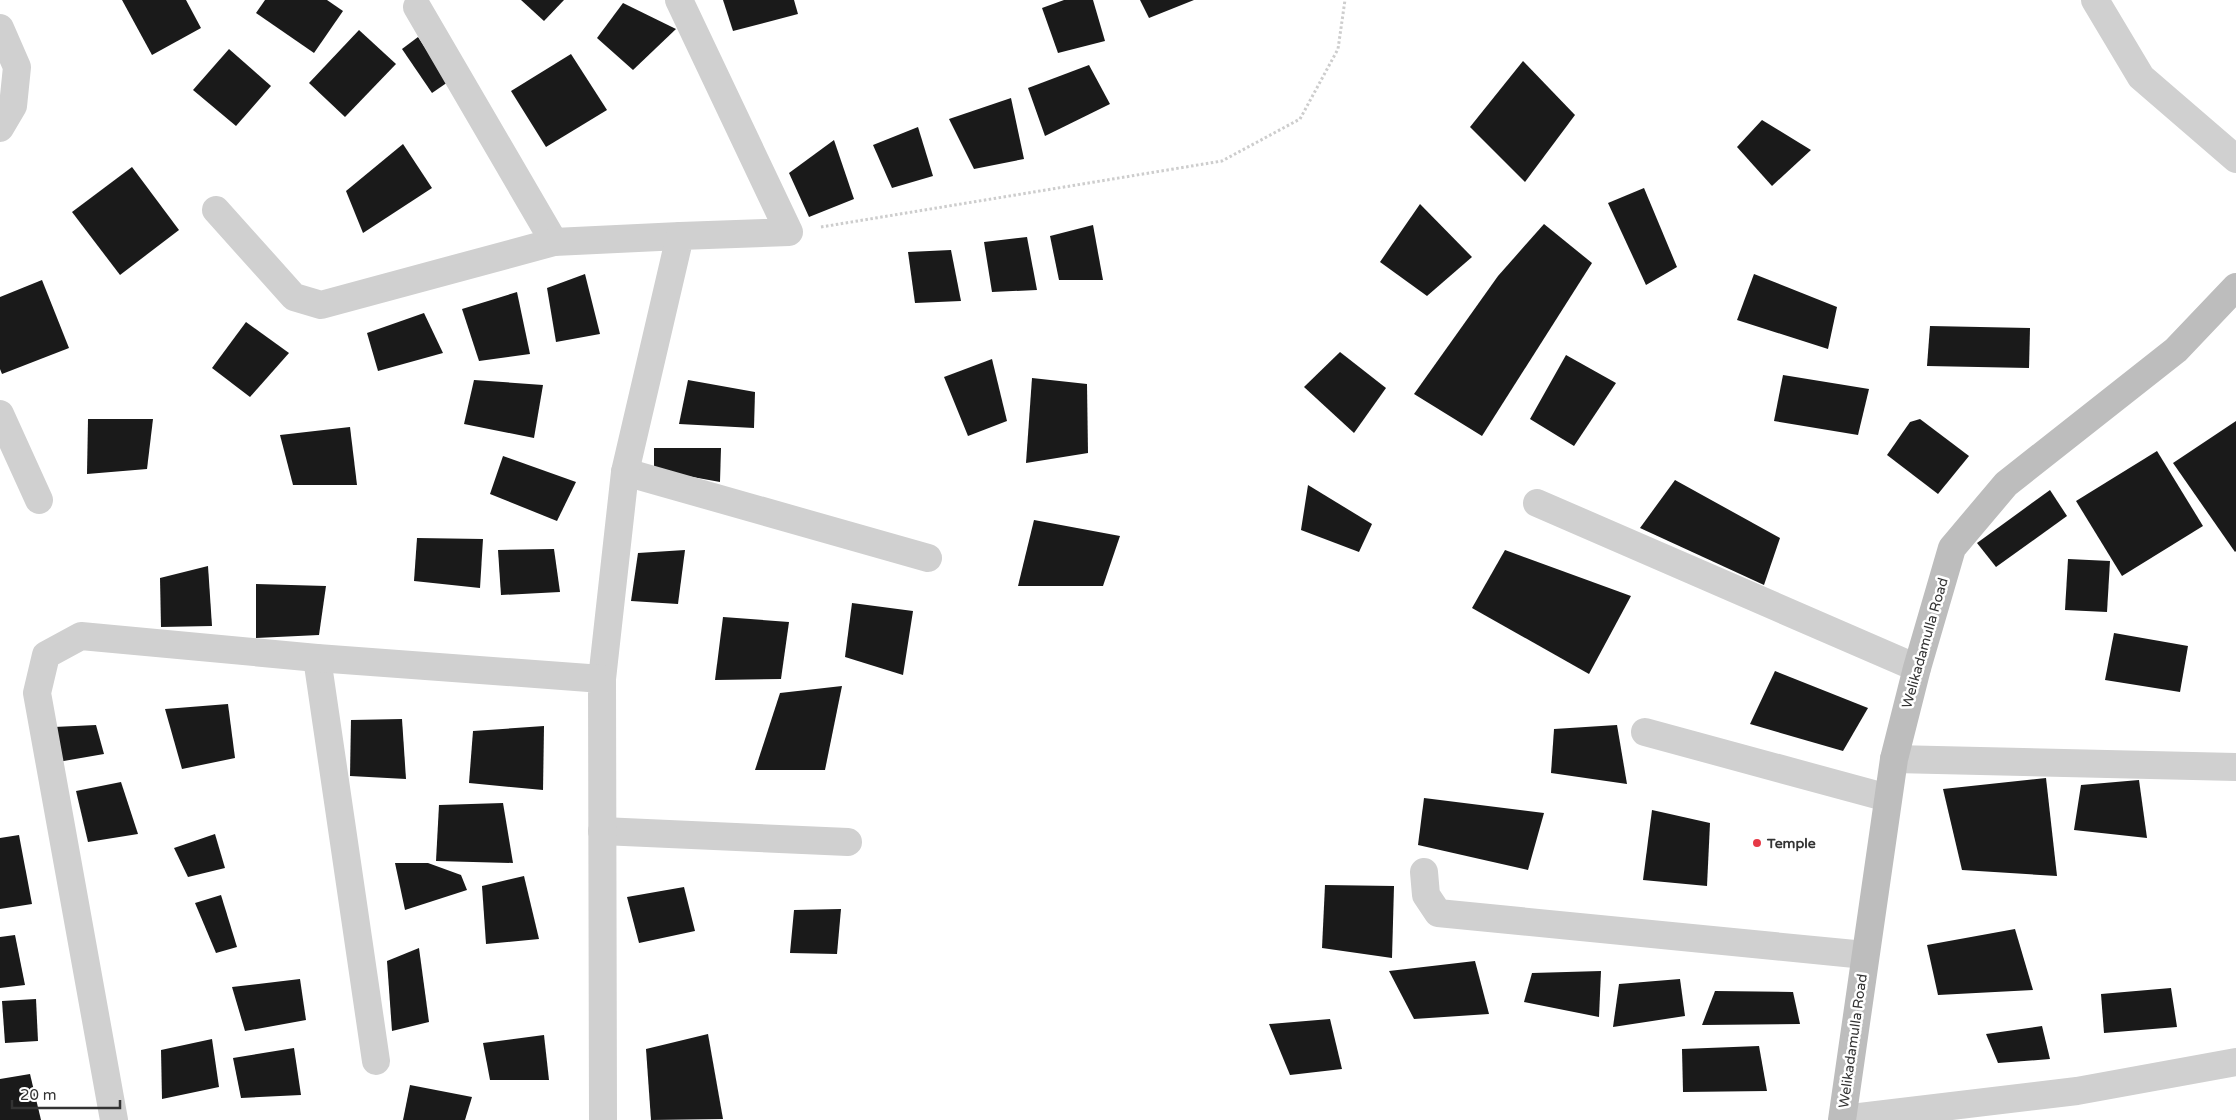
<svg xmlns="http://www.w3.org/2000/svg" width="2236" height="1120" viewBox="0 0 2236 1120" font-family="'Varela Round',sans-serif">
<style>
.building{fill:#1a1a1a}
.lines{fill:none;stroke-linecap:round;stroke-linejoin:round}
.path{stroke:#cdcdcd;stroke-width:3;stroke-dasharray:2.5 2.5;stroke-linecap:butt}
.street{stroke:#d0d0d0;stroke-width:28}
.secondary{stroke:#bdbdbd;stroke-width:28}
.poi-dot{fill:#e63946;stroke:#fff;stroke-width:2}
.labels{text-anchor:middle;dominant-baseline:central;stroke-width:5;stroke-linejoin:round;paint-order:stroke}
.street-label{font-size:14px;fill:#333;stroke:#fff}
.poi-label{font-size:14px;font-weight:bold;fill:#333;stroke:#fff;text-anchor:start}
</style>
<rect width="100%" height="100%" fill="#fff"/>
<g class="building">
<path d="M122,0H186L201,28L152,55Z"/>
<path d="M265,0H327L343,11L314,53L256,13Z"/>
<path d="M521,0H564L544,21Z"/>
<path d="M723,0H794L798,14L733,31Z"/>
<path d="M1064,0H1093L1105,41L1058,53L1042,8Z"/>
<path d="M1140,0H1194L1149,18Z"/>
<path d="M623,3L676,29L633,70L597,38Z"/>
<path d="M359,30L396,64L345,117L309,83Z"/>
<path d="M418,37L448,82L432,93L402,49Z"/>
<path d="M229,49L271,86L236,126L193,90Z"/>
<path d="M571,54L607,110L546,147L511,91Z"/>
<path d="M1523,61L1575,115L1525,182L1470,127Z"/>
<path d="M1089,65L1110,104L1045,136L1028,88Z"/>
<path d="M1011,98L1024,159L974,169L949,119Z"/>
<path d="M1762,120L1811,150L1772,186L1737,147Z"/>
<path d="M918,127L933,176L892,188L873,145Z"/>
<path d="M834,140L854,199L809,217L789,173Z"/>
<path d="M403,144L432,188L363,233L346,191Z"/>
<path d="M132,167L179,230L120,275L72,212Z"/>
<path d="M1644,188L1677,267L1646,285L1608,203Z"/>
<path d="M1420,204L1472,257L1427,296L1380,262Z"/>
<path d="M1544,224L1592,263L1482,436L1414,394L1498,276Z"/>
<path d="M1093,225L1103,280H1059L1050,236Z"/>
<path d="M1027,237L1037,290L992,292L984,242Z"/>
<path d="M951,250L961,301L915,303L908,252Z"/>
<path d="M585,274L600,334L556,342L547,288Z"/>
<path d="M1754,274L1837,307L1828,349L1737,320Z"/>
<path d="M42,280L69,348L2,374L0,369V297Z"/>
<path d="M517,292L530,354L479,361L462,309Z"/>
<path d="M424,313L443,353L378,371L367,333Z"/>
<path d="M246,322L289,353L250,397L212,368Z"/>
<path d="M1930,326L2030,328L2029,368L1927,366Z"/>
<path d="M1340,352L1386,388L1354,433L1304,387Z"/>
<path d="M1566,355L1616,383L1574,446L1530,419Z"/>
<path d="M992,359L1007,421L968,436L944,377Z"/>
<path d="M1783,375L1869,389L1858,435L1774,421Z"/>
<path d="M1032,378L1087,384L1088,453L1026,463Z"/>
<path d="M474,380L543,385L534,438L464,424Z"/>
<path d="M688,380L755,392L754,428L679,424Z"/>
<path d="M88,419H153L147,469L87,474Z"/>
<path d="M1920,419L1969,456L1938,494L1887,455L1910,422Z"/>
<path d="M2236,421V551L2235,552L2173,463Z"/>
<path d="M350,427L357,485H293L280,435Z"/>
<path d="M654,448H721L720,482L654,470Z"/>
<path d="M2157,451L2203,526L2122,576L2076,501Z"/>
<path d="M503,456L576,482L557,521L490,494Z"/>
<path d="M1675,480L1780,538L1764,585L1640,528Z"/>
<path d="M1308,485L1372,524L1359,552L1301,530Z"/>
<path d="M2050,490L2067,516L1996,567L1977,543Z"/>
<path d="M1034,520L1120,536L1103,586H1018Z"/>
<path d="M417,538L483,539L480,588L414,581Z"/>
<path d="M554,549L560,592L501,595L498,550Z"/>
<path d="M685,550L678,604L631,601L638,553Z"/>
<path d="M1505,550L1631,596L1589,674L1472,608Z"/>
<path d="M2068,559L2110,561L2107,612L2065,610Z"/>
<path d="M208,566L212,626L161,627L160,578Z"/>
<path d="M256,584L326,586L319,635L256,638Z"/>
<path d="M852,603L913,611L903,675L845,657Z"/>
<path d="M723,617L789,622L781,679L715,680Z"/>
<path d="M2114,633L2188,646L2180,692L2105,680Z"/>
<path d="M1775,671L1868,708L1843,751L1750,724Z"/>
<path d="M842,686L825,770H755L780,693Z"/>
<path d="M228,704L235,758L182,769L165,709Z"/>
<path d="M402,719L406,779L350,776L351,720Z"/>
<path d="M96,725L104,754L58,762L54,727Z"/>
<path d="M1617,725L1627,784L1551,773L1554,729Z"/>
<path d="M544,726L543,790L469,783L473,731Z"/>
<path d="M2046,778L2057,876L1962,870L1943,789Z"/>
<path d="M2139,780L2147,838L2074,830L2081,785Z"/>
<path d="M121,782L138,834L88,842L76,791Z"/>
<path d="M1424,798L1544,813L1528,870L1418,845Z"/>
<path d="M503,803L513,863L436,861L439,805Z"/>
<path d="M1652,810L1710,823L1707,886L1643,880Z"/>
<path d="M215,834L225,868L188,877L174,848Z"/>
<path d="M19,835L32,904L0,909V838Z"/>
<path d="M395,863H428L461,875L467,890L405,910Z"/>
<path d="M524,876L539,939L486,944L482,886Z"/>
<path d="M1325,885L1394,886L1392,958L1322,948Z"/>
<path d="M684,887L695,931L639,943L627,897Z"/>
<path d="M221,895L237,947L216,953L195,903Z"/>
<path d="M841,909L837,954L790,953L794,910Z"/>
<path d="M2015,929L2033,990L1938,995L1927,945Z"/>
<path d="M15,935L25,985L0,988V937Z"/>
<path d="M419,948L429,1022L392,1031L387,961Z"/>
<path d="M1475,961L1489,1014L1414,1019L1389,971Z"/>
<path d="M1601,971L1599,1017L1524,1002L1532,973Z"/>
<path d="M300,979L306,1020L245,1031L232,987Z"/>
<path d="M1680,979L1685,1016L1613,1027L1619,984Z"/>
<path d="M2171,988L2177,1027L2104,1033L2101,994Z"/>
<path d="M1715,991L1793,992L1800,1024L1702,1025Z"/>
<path d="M36,999L38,1041L5,1043L2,1001Z"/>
<path d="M1330,1019L1342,1069L1290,1075L1269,1024Z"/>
<path d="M2042,1026L2050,1059L1998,1063L1986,1034Z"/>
<path d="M708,1034L723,1119L651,1120L646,1049Z"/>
<path d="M544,1035L549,1080H490L483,1043Z"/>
<path d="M212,1039L219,1087L162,1099L161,1050Z"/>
<path d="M1759,1046L1767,1091L1683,1092L1682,1049Z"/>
<path d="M294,1048L301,1095L241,1098L233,1058Z"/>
<path d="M30,1074L41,1120H0V1079Z"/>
<path d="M410,1085L472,1097L465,1120H403Z"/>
</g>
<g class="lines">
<path class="path" d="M821,227L1222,161L1300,119L1338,49L1345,0"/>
<g class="street">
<path d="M2095,0L2141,77L2236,159"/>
<path d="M417,7L554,242"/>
<path d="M0,28L17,67L13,106L0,128"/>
<path d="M216,210L294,297L321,305L554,242L680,236"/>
<path d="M0,414L39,500"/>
<path d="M625,472L928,558"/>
<path d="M1537,503L1917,668"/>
<path d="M317,658L376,1061"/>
<path d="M602,679L625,472L680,236L789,232L679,0"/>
<path d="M1645,732L1888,798"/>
<path d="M1894,759L2236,767"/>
<path d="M602,831L848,842"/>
<path d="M1424,872L1426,895L1438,913L1865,955"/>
<path d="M1843,1119L2077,1091L2236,1062"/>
<path d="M114,1120L37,693L46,655L81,636L317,658L602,679L603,1120"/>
</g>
<path class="secondary" d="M1842,1120L1894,759L1917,668L1952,548L2006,484L2176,350L2236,287"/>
</g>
<circle class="poi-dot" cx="1757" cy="843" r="5"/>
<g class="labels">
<g class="street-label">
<text transform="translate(1925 643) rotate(-74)">Welikadamulla Road</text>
<text transform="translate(1853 1041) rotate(-82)">Welikadamulla Road</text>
</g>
<g class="poi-label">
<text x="1767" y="843">Temple</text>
</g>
</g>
<path d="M12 1100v8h108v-8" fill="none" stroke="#333333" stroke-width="2.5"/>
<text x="20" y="1100" font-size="15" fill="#333333" stroke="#ffffff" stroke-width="4" paint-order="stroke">20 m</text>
</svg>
